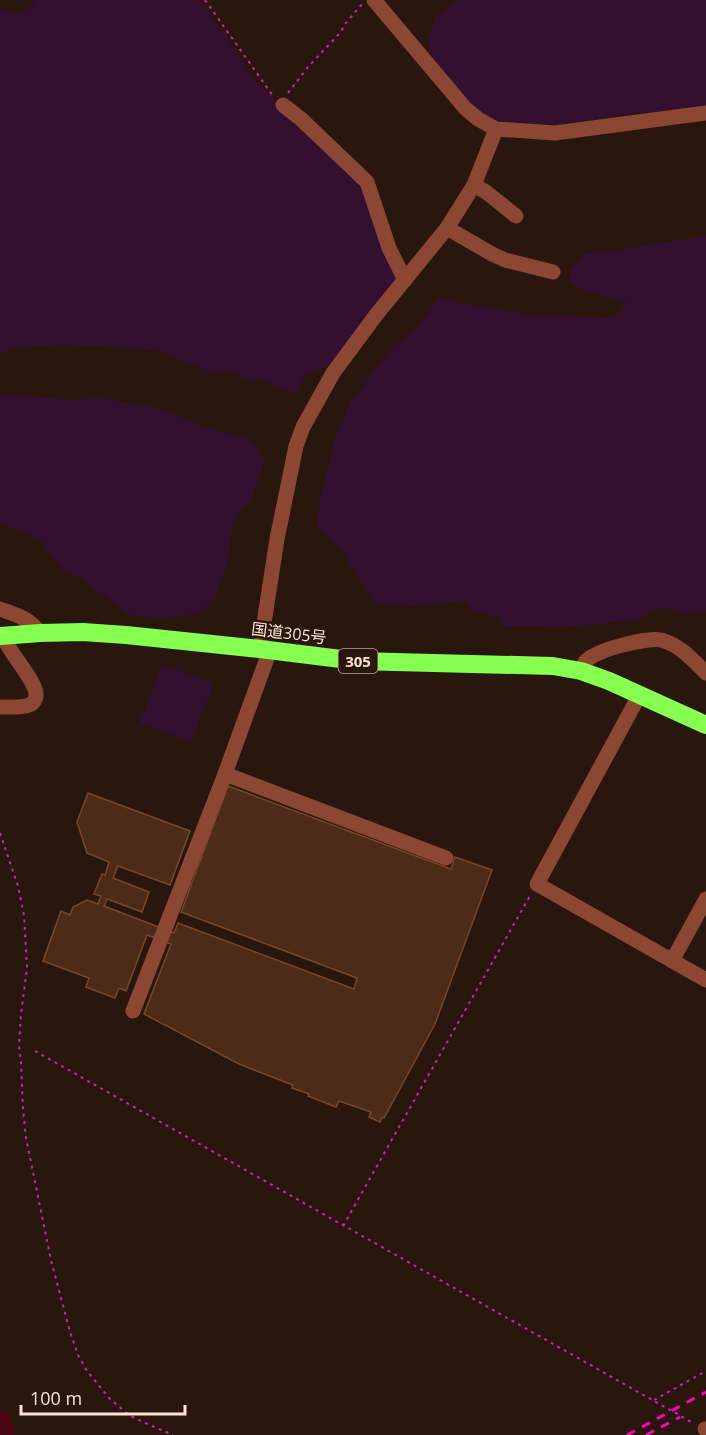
<svg xmlns="http://www.w3.org/2000/svg" width="706" height="1435" viewBox="0 0 706 1435" font-family="'Open Sans','Noto Sans JP',sans-serif">
<style>
.green{fill:#33102f}
.lines{fill:none;stroke-linecap:round;stroke-linejoin:round}
.river{stroke:#4a0513;stroke-width:20}
.building{fill:#4c2b18;stroke:#7a4627;stroke-width:1.5}
.path{stroke:#c523b3;stroke-width:2;stroke-dasharray:3 4.5;stroke-linecap:butt}
.minor{stroke:#8c4634;stroke-width:15}
.highway{stroke:#87ff50;stroke-width:18}
.rail{stroke:#ff01bb;stroke-width:3;stroke-dasharray:9 8;stroke-linecap:butt}
.labels{text-anchor:middle;dominant-baseline:central;stroke-width:5;stroke-linejoin:round;paint-order:stroke}
.shield{fill:#29170d;stroke:#bfa499;stroke-width:1.5}
.shield-label{font-size:15px;font-weight:bold;fill:#ffe1d5}
.street-label{font-size:16px;fill:#ffe1d5;stroke:#29170d}
</style>
<rect width="100%" height="100%" fill="#29170d"/>
<g class="green">
<path d="M36,0H201L213,19L238,54L256,82L362,182L402,281L344,351L326,367L306,375L295,395L264,380L252,381L232,373L209,371L189,364L159,351L113,347L60,345L19,348L0,353V9L20,15Z"/>
<path d="M459,0H706V107L649,112L553,125L506,124L487,119L470,103L448,78L432,57L428,37L436,16Z"/>
<path d="M706,236V611L696,615L658,607L638,620L566,627L503,626L502,618L471,611L464,601L406,607L374,602L342,552L317,526L320,500L333,444L350,403L390,349L416,328L438,299L534,315L613,318L628,303L582,290L569,280L570,269L582,255Z"/>
<path d="M0,393L71,400L94,398L106,399L147,406L172,413L208,429L241,436L249,439L259,450L265,462L251,501L239,512L233,523L227,563L215,598L198,614L164,618L128,615L80,577L63,571L40,540L0,523Z"/>
<path d="M162,664L214,683L191,742L140,723Z"/>
</g>
<g class="lines">
<path class="river" d="M0,1420L5,1435"/>
</g>
<path class="building" d="M228,786L451,869L455,857L492,870L435,1024L384,1118L382,1117L380,1122L369,1117L371,1112L339,1101L336,1107L308,1096L309,1094L292,1088L293,1085L239,1064L144,1014L171,944L147,935L126,991L119,988L115,998L86,987L89,978L43,961L61,911L70,915L73,907L87,900L98,904L101,896L94,894L102,874L105,875L109,862L87,853L77,822L88,793L190,831L170,885L118,866L113,878L149,892L142,912L107,899L104,906L174,933L178,923L354,989L357,978L181,912Z"/>
<g class="lines">
<g class="path">
<path d="M205,0L273,96"/>
<path d="M288,93L308,67L340,33L346,23L363,3"/>
<path d="M0,833L18,886L24,915L27,968L21,1014L19,1045L21,1062L23,1109L26,1138L51,1260L70,1332L78,1355L87,1371L110,1399L129,1415L143,1422L173,1435"/>
<path d="M35,1051L693,1423"/>
<path d="M343,1226L531,894"/>
<path d="M654,1400L706,1371"/>
</g>
<g class="minor">
<path d="M374,0L465,108L478,119L496,129L555,133L706,113"/>
<path d="M283,105L301,119L367,182L389,248L405,280"/>
<path d="M474,185L486,192L516,216"/>
<path d="M447,228L492,254L505,260L553,272"/>
<path d="M0,609C17,615 29,618 40,633"/>
<path d="M260,649L277,539L296,446L303,427L333,373L376,315L447,228L474,185L496,129"/>
<path d="M581,671C582,669 584,663 585,662C594,650 647,637 661,640C680,645 692,659 706,673"/>
<path d="M640,694L537,884L706,980"/>
<path d="M0,707C9,707 21,708 29,705C33,704 37,698 36,694C35,679 9,653 3,636"/>
<path d="M225,774L446,858"/>
<path d="M672,961L706,899"/>
<path d="M133,1011L225,774L270,650"/>
<path d="M705,1429L706,1430"/>
</g>
<path class="highway" d="M0,636L40,633L83,632L126,635L260,649L357,661L553,666L581,671L609,681L706,725"/>
<g class="rail">
<path d="M627,1435L706,1392"/>
<path d="M646,1435L680,1417"/>
</g>
</g>
<g class="labels">
<rect class="shield" x="338.5" y="649" width="39" height="24" rx="4.5"/>
<g class="shield-label">
<text x="358" y="661">305</text>
</g>
<g class="street-label">
<text transform="translate(289 633) rotate(7)">国道305号</text>
</g>
</g>
<path d="M21 1405v9h164v-9" fill="none" stroke="#ffe1d5" stroke-width="3"/>
<text x="30" y="1405" font-size="18" fill="#ffe1d5" stroke="#29170d" stroke-width="4.5" paint-order="stroke">100 m</text>
</svg>
